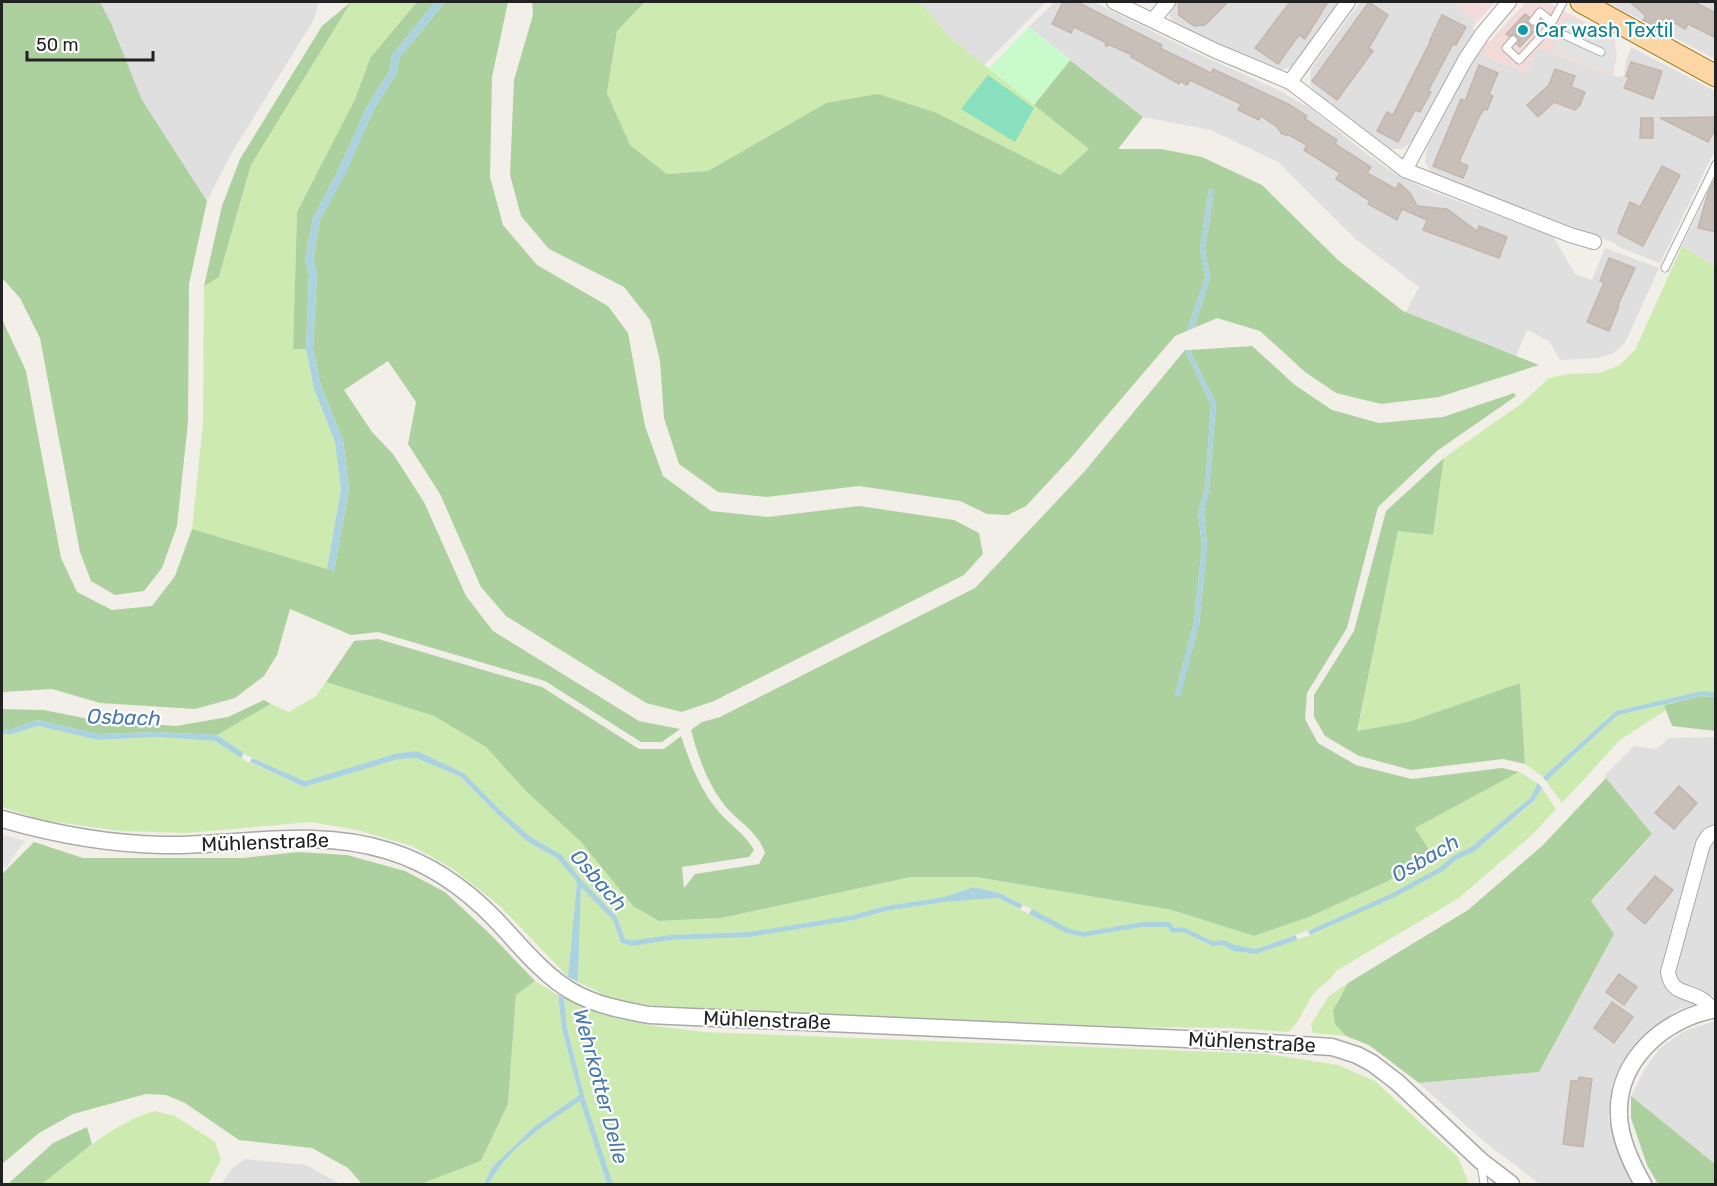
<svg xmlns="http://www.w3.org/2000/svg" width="1717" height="1186" viewBox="0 0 1717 1186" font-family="Rubik,sans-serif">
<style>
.residential{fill:#e0dfdf}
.commercial{fill:#f2dad9}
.grass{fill:#cdebb0}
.forest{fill:#add19e}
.park{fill:#c8facc}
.pitch{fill:#88e0be}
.parking{fill:#e2e2e2}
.water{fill:#aad3df}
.building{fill:#c7bfb8;stroke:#c4b6ab;stroke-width:1.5}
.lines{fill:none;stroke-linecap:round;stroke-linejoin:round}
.service-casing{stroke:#a9a9a9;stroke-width:9}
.minor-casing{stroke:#a9a9a9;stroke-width:16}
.tertiary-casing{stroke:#a9a9a9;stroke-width:19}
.primary-casing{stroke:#a06b00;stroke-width:23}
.service{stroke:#fff;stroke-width:7}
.minor{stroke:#fff;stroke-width:14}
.tertiary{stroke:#fff;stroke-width:16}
.primary{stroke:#fcd6a4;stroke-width:21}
.culture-dot{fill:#0f9aa8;stroke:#fff;stroke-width:2}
.labels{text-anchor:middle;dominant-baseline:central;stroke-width:4.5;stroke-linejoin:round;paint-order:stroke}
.culture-label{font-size:20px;fill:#0d838f;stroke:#fff;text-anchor:start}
.street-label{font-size:20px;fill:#222;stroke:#fff}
.water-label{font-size:21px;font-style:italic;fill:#4a7aab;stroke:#fff}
</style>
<rect width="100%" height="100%" fill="#f2efe9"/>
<g class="residential">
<path d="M100,2H319L313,21L231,154L207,201L142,100L111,23Z"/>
<path d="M920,2H1046L984,65L952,39Z"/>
<path d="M1055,2H1094L1190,50L1278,90L1310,108L1368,155L1399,176L1428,190L1553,236L1575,274L1592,280L1605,248L1659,268L1625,343L1612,354L1597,358L1560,360L1549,341L1527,330L1516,356L1406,312L1419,287L1357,240L1278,162L1211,130L1143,117L1029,27Z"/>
<path d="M1172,2H1341L1298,61L1293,66L1281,70L1268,68L1174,24L1169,14Z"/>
<path d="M1360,2H1455L1476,23L1472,28L1475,30L1414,140L1402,149H1386L1316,94L1310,84L1311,69Z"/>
<path d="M1605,2H1715V59L1631,15Z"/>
<path d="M1631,47L1715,91V150L1660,263L1616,246L1617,244L1437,177L1430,171L1425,162L1427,148L1477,53L1526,73L1537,48L1618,77L1624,76L1626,61Z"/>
<path d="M1715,178V266L1682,246Z"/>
<path d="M1715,737V826L1705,827L1663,974L1698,1003L1675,1011L1643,1037L1623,1064L1613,1082L1608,1117L1623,1163L1633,1184H1540L1482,1140L1419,1083L1539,1072L1591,902L1652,835L1604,776L1634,746L1656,749L1669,738Z"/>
<path d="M1715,841V997L1678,982L1673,971L1708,845Z"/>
<path d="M1715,1021V1164L1631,1096L1644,1070L1660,1048L1684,1031Z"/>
<path d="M245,1159L306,1165L340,1184H221L232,1168Z"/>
</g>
<g class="commercial">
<path d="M1455,2H1496L1476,23Z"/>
<path d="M1526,2H1547L1614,38L1617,55L1613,75L1537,48L1526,73L1477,53L1486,40L1489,42Z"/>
</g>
<g class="grass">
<path d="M351,2H417L370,58L355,99L297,212L293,349H306L314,389L335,442L341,489L327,569L192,529L203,423L204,286L219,277L251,165Z"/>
<path d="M645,2H920L952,39L1090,149L1060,175L937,113L826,103L708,171L667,174L630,145L607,93L617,31Z"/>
<path d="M1682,246L1715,266V692L1701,691L1616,711L1543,777L1525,764L1520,683L1408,722L1357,731L1398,531L1433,535L1444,458L1522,403L1549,378L1568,374L1599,373L1620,365L1635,350Z"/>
<path d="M326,682L434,716L486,747L527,791L580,841L633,906L659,921L721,918L911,877H976L1172,910L1254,936L1309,917L1386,882L1433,857L1415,828L1519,772L1538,783L1530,798L1471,847L1454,855L1440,867L1392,893L1312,929L1256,949L1235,945L1224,940L1212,941L1184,927L1174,928L1142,922L1083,932L1068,928L1000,893L974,887L944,897L885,906L853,915L749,932L670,935L633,940L625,939L617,917L581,879L562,855L531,837L501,811L464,773L417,751L398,753L305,781L248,756L217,735L271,704L289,712L316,696Z"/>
<path d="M1664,705L1666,710L1620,740L1562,803L1546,781L1618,715Z"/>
<path d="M38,726L98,740L157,737L215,741L246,761L304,787L399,759L416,758L461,777L498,815L528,842L557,858L577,882L568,977L500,906L453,869L412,846L357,830L311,822L187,833L119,831L42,820L2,807V734H12Z"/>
<path d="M1542,788L1556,809L1533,834L1459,898L1336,971C1332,980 1322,984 1316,991C1305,1004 1301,1022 1288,1032L1233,1028L1130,1027L668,1008L613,999L578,982L581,886L613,920L621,943L633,946L671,940L750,937L854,920L886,911L944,902L998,898L1066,933L1083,937L1143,927H1167L1172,933L1183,932L1211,946L1223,945L1233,951L1256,954L1316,933L1443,871L1456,860L1474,852L1534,802Z"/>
<path d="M535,981L558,995L562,1029L579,1095L535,1126L492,1167L484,1184H421L481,1161L508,1104L516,995Z"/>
<path d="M1348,983C1335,1006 1325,1013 1346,1036L1313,1033L1311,1024L1328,997Z"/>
<path d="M564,998L603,1015L655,1026L704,1032L1268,1054L1338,1065L1375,1081L1458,1157L1469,1184H613L585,1099L567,1028Z"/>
<path d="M581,1100L607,1184H489C506,1149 549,1122 581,1100Z"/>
<path d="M155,1111L175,1116L215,1142L221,1160L208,1184H42C77,1157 112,1123 155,1111Z"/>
</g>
<g class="forest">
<path d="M2,2H100L111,23L142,100L207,201L189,284L188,422L177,526L162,568L144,591L115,595L91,581L80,552L40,338L20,298L2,278Z"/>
<path d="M351,2L251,165L219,277L204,286L222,206L240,159L322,26Z"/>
<path d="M417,2H435L392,55L390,70L366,108L340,167L313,218L305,260L309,274L306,349H293L297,212L355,99L370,58Z"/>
<path d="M445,2H508L492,77L490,177L503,225L537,265L608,306L628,333L645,426L663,476L711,511L768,517L859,506L954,520L979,533L983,554L964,575L714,701L682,712L646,703L506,616L481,587L440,494L408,444L416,402L388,361L344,390L372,432L393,454L424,502L466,596L493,631L639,721L680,729L662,742H641L545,681L378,632L351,635L290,609L277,655L264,676L235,698L195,709L100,703L52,689L2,692V319L26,371L61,558L77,592L112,610L152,606L175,576L192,529L334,571L349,489L343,440L321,386L313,349L317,273L313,259L320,220L347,170L373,111L397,72L399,58Z"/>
<path d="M532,2H645L617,31L607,93L630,145L667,174L708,171L826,103L878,94L937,113L1060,175L1089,149L1034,105L1070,60L1143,117L1118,149H1161L1202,157L1262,185L1338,260L1403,311L1539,365L1439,397L1381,404L1336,393L1305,372L1260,331L1217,318L1194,328L1210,278L1205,249L1214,190L1209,189L1200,249L1205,278L1187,331L1175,336L1069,460L1026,506L1008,515L987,514L960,501L859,486L767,497L718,492L679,464L664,418L660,361L650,320L624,287L549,249L521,216L510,175L514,80L533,15Z"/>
<path d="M1252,346L1295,385L1332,410L1379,423L1443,417L1514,393L1516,396L1437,451L1378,507L1347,628L1307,693L1305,719L1318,743L1356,765L1412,779L1502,768L1519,772L1415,828L1433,856L1386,882L1309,917L1254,936L1172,910L976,877H911L721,918L659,921L633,906L580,841L526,791L486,747L434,716L326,682L354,641L378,639L542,687L639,749H664L681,736C690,763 700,790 719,812C730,825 746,835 754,850L749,857L682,867L684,888L695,874L759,864L765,853C759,833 739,822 726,807C708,785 698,757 691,730L702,722L720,717L975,588L1084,472L1185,350L1211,405L1205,489L1198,512L1202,546L1194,622L1175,695L1180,696L1199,624L1207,546L1204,512L1209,490L1216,404L1190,350Z"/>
<path d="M1444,458L1433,535L1398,531L1357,731L1408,722L1520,683L1525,764L1503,759L1411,770L1359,756L1325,736L1314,717V695L1354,631L1386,511Z"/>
<path d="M1702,696L1715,697V731L1672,726L1664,705Z"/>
<path d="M264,700L271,704L217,735L157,732L99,734L37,720L12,729H2V709L44,710L94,720L176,726L228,717Z"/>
<path d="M1606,778L1652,834L1591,901L1614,934L1539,1072L1419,1083L1369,1045L1346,1036L1335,1024L1333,1010L1348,983L1468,910L1543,845Z"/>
<path d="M34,842L83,858H243L299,852L347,855L405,871L445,892L491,935L535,981L516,995L508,1104L481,1161L421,1184H362L348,1168L312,1148L239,1140L185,1103L166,1095L146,1094L73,1114L39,1133L2,1164V874Z"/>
<path d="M1631,1096L1715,1164V1184H1658L1647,1165L1631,1118Z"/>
<path d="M87,1127L92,1144L42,1184H8L53,1143Z"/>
</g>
<path class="park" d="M1029,27L1070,60L1034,105L989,69Z"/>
<path class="pitch" d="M988,75L1034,108L1015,142L961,109Z"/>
<g class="parking">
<path d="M1567,16L1612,38L1616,56L1611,73L1552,51Z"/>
<path d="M2,835L26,841L21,845L6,868L2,865Z"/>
</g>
<g class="water">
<path d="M435,2H445L399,58L397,72L373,111L347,171L320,220L313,259L317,273L313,349L321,386L343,440L349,489L334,571L327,569L341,489L335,442L314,389L306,349L309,274L305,260L313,218L340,167L366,108L390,70L392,55Z"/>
<path d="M1209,189L1214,190L1205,249L1210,278L1194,328L1187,331L1205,278L1200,249Z"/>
<path d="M1185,350H1190L1216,404L1209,490L1204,512L1207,546L1199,624L1180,697L1175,695L1194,622L1202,546L1198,512L1205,489L1211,405Z"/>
<path d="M1701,691L1715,692V697L1702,696L1618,715L1546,781L1543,777L1616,711Z"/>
<path d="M37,720L99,734L157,732L217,735L244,753L241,758L215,741L157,737L98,740L38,726L12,734H2V729H12Z"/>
<path d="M417,751L464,773L501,811L531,837L562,855L581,879L617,917L625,939L633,940L670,935L749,932L853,915L885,906L944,897L974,887L1000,893L1023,905L1020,909L998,898L944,902L886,911L854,920L750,937L671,940L633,946L621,943L613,920L581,887L578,982L568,977L577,882L557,858L528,842L498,815L461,777L416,758L399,759L304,787L250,762L252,758L305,781L398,753Z"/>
<path d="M1538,783L1542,788L1534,801L1474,852L1456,860L1443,871L1395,897L1310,935L1308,931L1392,893L1440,867L1454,855L1471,847L1530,798Z"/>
<path d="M1032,909L1068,928L1083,932L1142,922H1170L1174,928L1184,927L1212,941L1224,940L1235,945L1256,949L1296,935L1297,940L1256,954L1233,951L1223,945L1212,946L1183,932L1172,933L1167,927H1143L1083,937L1066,933L1029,914Z"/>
<path d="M558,995L564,998L567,1028L585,1099L613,1184H607L580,1101C549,1122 506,1149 489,1184H484L492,1167L535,1126L579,1095L562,1029Z"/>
</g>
<g class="building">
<path d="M1063,2H1077L1162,45L1160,48L1211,73L1213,69L1288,104L1307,116L1305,119L1337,140L1335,144L1371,167L1367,173L1396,189L1399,183L1410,193L1417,206L1447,209L1477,231L1479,226L1507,237L1499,258L1423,230L1427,220L1402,209L1397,220L1368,204L1370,201L1336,179L1340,173L1304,150L1307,145L1291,136L1282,134L1277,127L1261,116L1259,120L1238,110L1241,104L1190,80L1187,85L1180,81L1179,84L1131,57L1132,55L1110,45L1106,46L1105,42L1074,27L1071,33L1052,24Z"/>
<path d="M1178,2H1228L1205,25L1194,26L1179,15Z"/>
<path d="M1290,2H1328L1305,39L1299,35L1278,64L1255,48Z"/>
<path d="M1369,2L1388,15L1369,48L1373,51L1337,100L1312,81Z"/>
<path d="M1630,2H1694L1716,13V38L1688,24L1685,29L1665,17L1659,28L1643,20L1646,16Z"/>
<path d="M1525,14L1529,17L1527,21L1529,25L1539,26L1520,47L1517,44L1519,40L1517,36L1514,34L1509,36L1506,34Z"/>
<path d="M1442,15L1466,27L1456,45L1453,44L1428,91L1431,92L1420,112L1415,110L1398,142L1377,131L1387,112L1393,115L1431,40H1430Z"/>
<path d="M1631,62L1662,71L1653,99L1624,88L1629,77L1626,76Z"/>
<path d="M1479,65L1498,73L1489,94L1493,96L1487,110L1484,109L1479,117L1459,162L1468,166L1463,178L1433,166L1461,99L1465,101Z"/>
<path d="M1555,69L1575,76L1571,87L1585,92L1580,105L1575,110L1554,102L1538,117L1527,105L1549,85Z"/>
<path d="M1716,117V128L1708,142L1660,118Z"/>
<path d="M1641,118H1653V138H1640Z"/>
<path d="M1662,166L1680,175L1643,246L1618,233L1619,228L1630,202L1640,207Z"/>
<path d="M1714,181H1716V232L1698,228L1708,193Z"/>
<path d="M1609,258L1635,268L1618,305L1619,306L1609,331L1587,322L1604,282L1600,281Z"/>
<path d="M1679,786L1697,803L1674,829L1655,813Z"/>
<path d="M1655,876L1673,890L1645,924L1627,909Z"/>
<path d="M1619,974L1637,987L1624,1005L1606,992Z"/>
<path d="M1612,1002L1633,1017L1614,1043L1594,1028Z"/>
<path d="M1579,1077L1592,1079L1583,1147L1563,1144L1571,1081H1578Z"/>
</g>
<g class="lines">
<g class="service-casing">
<g id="service">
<path d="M1533,21L1540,12L1552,22"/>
<path d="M1549,28L1601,52"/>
<path d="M1513,40L1506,48L1519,60L1549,28L1563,2"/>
<path d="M1665,268L1716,164"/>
<path d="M1481,1164L1484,1184"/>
</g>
</g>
<g class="minor-casing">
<g id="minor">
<path d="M1114,2L1216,51L1290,82L1405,170L1570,235L1594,242"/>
<path d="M1153,20L1168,2"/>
<path d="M1290,82L1348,2"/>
<path d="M1405,170L1465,60L1483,33L1509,2"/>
<path d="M1714,1010C1711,1007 1707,1003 1703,1000C1687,990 1671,994 1668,972L1703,844L1709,835L1716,832"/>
</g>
</g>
<g class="tertiary-casing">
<g id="tertiary">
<path d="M2,819C54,834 108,844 163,845C239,846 314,827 389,851C431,864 465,888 495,919C519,944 541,973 571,991C595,1005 622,1010 649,1015L1253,1042L1332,1047L1357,1055L1372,1063L1397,1082L1481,1161L1511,1184"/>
<path d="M1643,1184C1631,1163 1620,1140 1619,1116C1616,1060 1665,1018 1716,1009"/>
</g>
</g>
<g class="primary-casing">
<path id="primary" d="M1581,2L1716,76"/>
</g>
<use href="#service" class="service"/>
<use href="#minor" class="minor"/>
<use href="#tertiary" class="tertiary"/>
<use href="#primary" class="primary"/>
</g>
<circle class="culture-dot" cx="1523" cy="30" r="6"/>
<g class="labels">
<g class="culture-label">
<text x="1535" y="30">Car wash Textil</text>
</g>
<g class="street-label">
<text transform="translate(265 842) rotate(-2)">Mühlenstraße</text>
<text transform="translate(767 1020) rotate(2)">Mühlenstraße</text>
<text transform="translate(1252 1042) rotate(3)">Mühlenstraße</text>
</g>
<g class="water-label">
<text transform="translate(124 717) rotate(2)">Osbach</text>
<text transform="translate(1425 858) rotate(-30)">Osbach</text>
<text transform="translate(599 880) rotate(49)">Osbach</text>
<text transform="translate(601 1086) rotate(75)">Wehrkotter Delle</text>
</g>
</g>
<rect width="1717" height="1186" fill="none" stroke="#222222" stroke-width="6"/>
<path d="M27 51v9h126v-9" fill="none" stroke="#222222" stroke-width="3"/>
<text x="36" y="51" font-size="18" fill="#222222" stroke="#ffffff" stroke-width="4.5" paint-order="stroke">50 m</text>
</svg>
